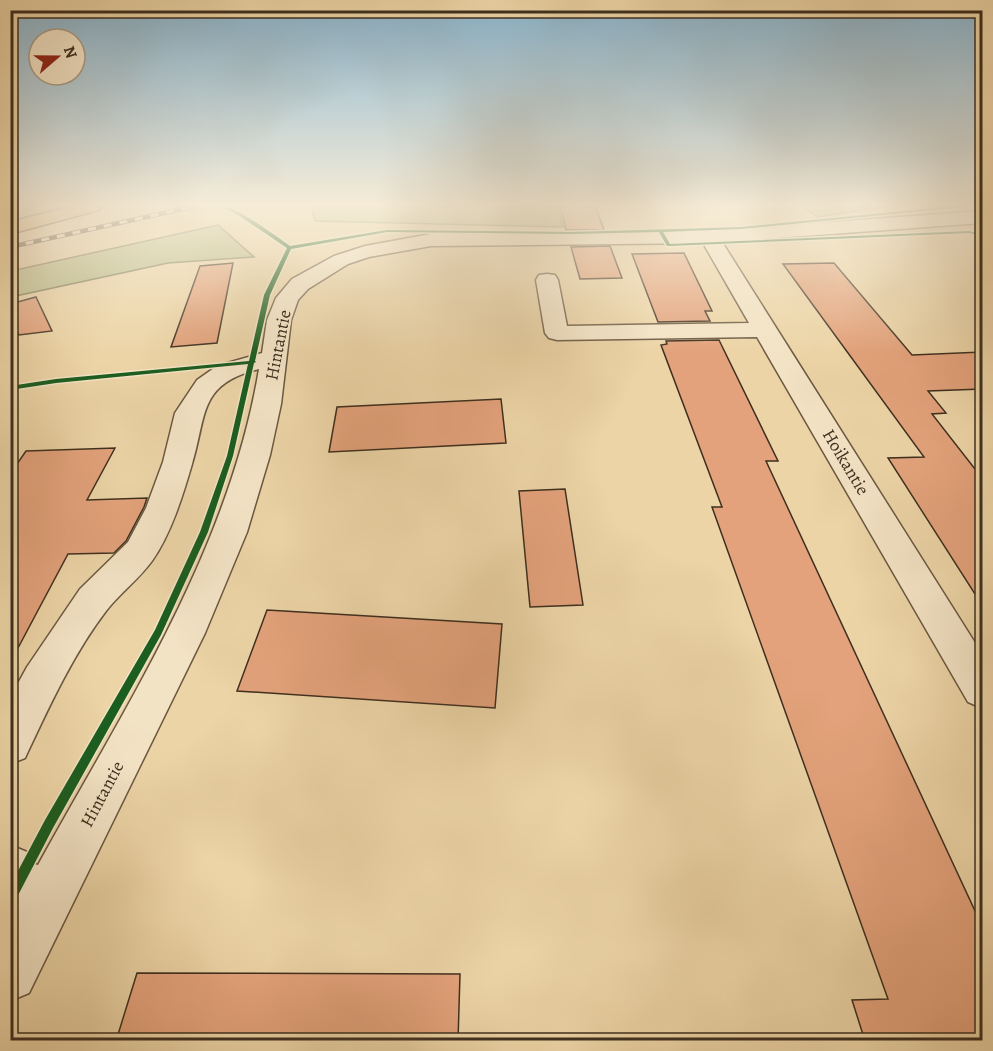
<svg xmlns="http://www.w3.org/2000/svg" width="993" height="1051" viewBox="0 0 993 1051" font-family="Alegreya,serif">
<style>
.green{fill:#b8bd87;stroke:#7b7653;stroke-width:1.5}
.building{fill:#e3a27b;stroke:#3e2f1f;stroke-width:1.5}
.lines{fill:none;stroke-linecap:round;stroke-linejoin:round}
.minor-casing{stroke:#6a5841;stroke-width:3}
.major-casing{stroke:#3e2f1f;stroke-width:3}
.minor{fill:#f3e3c5;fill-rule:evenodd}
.major{fill:#e6ba73;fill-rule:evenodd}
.rail-casing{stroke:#3e2f1f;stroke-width:4.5}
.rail{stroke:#f3e3c5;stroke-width:3;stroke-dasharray:8;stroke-linecap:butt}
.cycleway-casing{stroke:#f3e3c5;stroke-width:3}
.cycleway{fill:#1b5e20;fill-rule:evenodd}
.labels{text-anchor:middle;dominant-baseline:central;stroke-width:4.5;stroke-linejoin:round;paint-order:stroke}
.street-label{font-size:18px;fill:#3e2f1f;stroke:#f3e3c5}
</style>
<rect width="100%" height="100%" fill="#ecd4a6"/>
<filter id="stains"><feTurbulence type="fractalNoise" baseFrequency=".00333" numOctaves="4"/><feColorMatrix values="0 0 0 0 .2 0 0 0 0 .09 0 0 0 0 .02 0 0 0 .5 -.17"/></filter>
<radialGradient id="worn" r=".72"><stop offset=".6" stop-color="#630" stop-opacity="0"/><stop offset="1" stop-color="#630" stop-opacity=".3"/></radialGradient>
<g class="green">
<path d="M311,206H557L563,227L315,221Z"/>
<path d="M803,206H889L817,217Z"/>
<path d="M218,225L254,257L168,263L11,297V271Z"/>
</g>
<g class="building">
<path d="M560,206H595L604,230H566Z"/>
<path d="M610,246L622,278L580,279L571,247Z"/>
<path d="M684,253L712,311H705L710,321L658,322L632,254Z"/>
<path d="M233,263L217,343L171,347L200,266Z"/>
<path d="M834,263L912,355L982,352V389L928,391L946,413L932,414L982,478V605L888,458L924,457L783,264Z"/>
<path d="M36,297L52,331L19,335L10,317V304Z"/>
<path d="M719,340L778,461H766L982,926V1041H865L852,1000L888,999L712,507H722L661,345L667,344L666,341Z"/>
<path d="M501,399L506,443L329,452L337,407Z"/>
<path d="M115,448L87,500L147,498L144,507L126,541L114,553L68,554L10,663V474L26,451Z"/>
<path d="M565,489L583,605L530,607L519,491Z"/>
<path d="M267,610L502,624L495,708L237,691Z"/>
<path d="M137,973L460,974L458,1041H116Z"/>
</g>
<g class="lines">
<g class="minor-casing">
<path id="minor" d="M982,211V223L722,242L982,654V708L968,702L757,337L557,340L549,338L545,333L536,280L539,275L547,274L555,275L558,280L567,326L749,323L703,243L431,246L369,257L348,264L308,289L298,300L291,320L281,404L270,455L247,532L205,633L29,993L10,1001V917L15,909L10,907V845L27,852L34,864L38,865C125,707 229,550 259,369C198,384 207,415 192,464C183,495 171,534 152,561C139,579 120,593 106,611C73,654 48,709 25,758L10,764V698L27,667L80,589L128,542L146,508L163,462L175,413L197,380L217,366L262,353L267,320L276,298L292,279L334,256L365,246L431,234L709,231Z"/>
</g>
<g class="major-casing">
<path id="major" d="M72,206H102L99,210L10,234V222Z"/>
</g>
<use href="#minor" class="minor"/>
<use href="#major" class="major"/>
<g class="rail-casing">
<path id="rail" d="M10,247L196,206"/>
</g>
<use href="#rail" class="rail"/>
<g class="cycleway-casing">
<path id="cycleway" d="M220,206C237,206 275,236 290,246L387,230L571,232L741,227L952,206H967L965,207L741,229L663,232L670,244L969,231L982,234V236L969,233L669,246H667L659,232L571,234L387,232L291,249L270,295L255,361L256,362L254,363L233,456L208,532L161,635L53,828L14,903L10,905V886L45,820L155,630L200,532L227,456L248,364L56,383L10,390V386L56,379L249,361L264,295L287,248L235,213Z"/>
</g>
<use href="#cycleway" class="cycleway"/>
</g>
<linearGradient id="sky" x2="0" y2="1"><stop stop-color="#88b5d0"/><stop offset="0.58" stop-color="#f6ecd7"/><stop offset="1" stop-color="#f6ecd7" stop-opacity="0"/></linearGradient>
<rect width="993" height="353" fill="url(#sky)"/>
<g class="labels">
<g class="street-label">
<text transform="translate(278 345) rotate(-79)">Hintantie</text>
<text transform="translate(846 462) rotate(59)">Hoikantie</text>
<text transform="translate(102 794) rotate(-62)">Hintantie</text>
</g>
</g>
<rect width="993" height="1051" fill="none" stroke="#ecd4a6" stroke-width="36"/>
<rect x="12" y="12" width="969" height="1027" fill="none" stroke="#3e2f1f" stroke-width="3"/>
<rect x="18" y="18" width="957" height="1015" fill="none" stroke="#3e2f1f" stroke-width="1.5"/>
<g transform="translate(57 57) rotate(70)"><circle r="28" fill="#f3e3c5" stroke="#ab9b83" stroke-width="1.5"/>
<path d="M0-4.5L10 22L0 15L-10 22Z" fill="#8f2418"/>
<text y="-9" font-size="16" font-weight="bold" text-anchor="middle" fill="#3e2f1f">N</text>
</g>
<rect width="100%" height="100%" filter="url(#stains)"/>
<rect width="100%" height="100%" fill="url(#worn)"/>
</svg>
